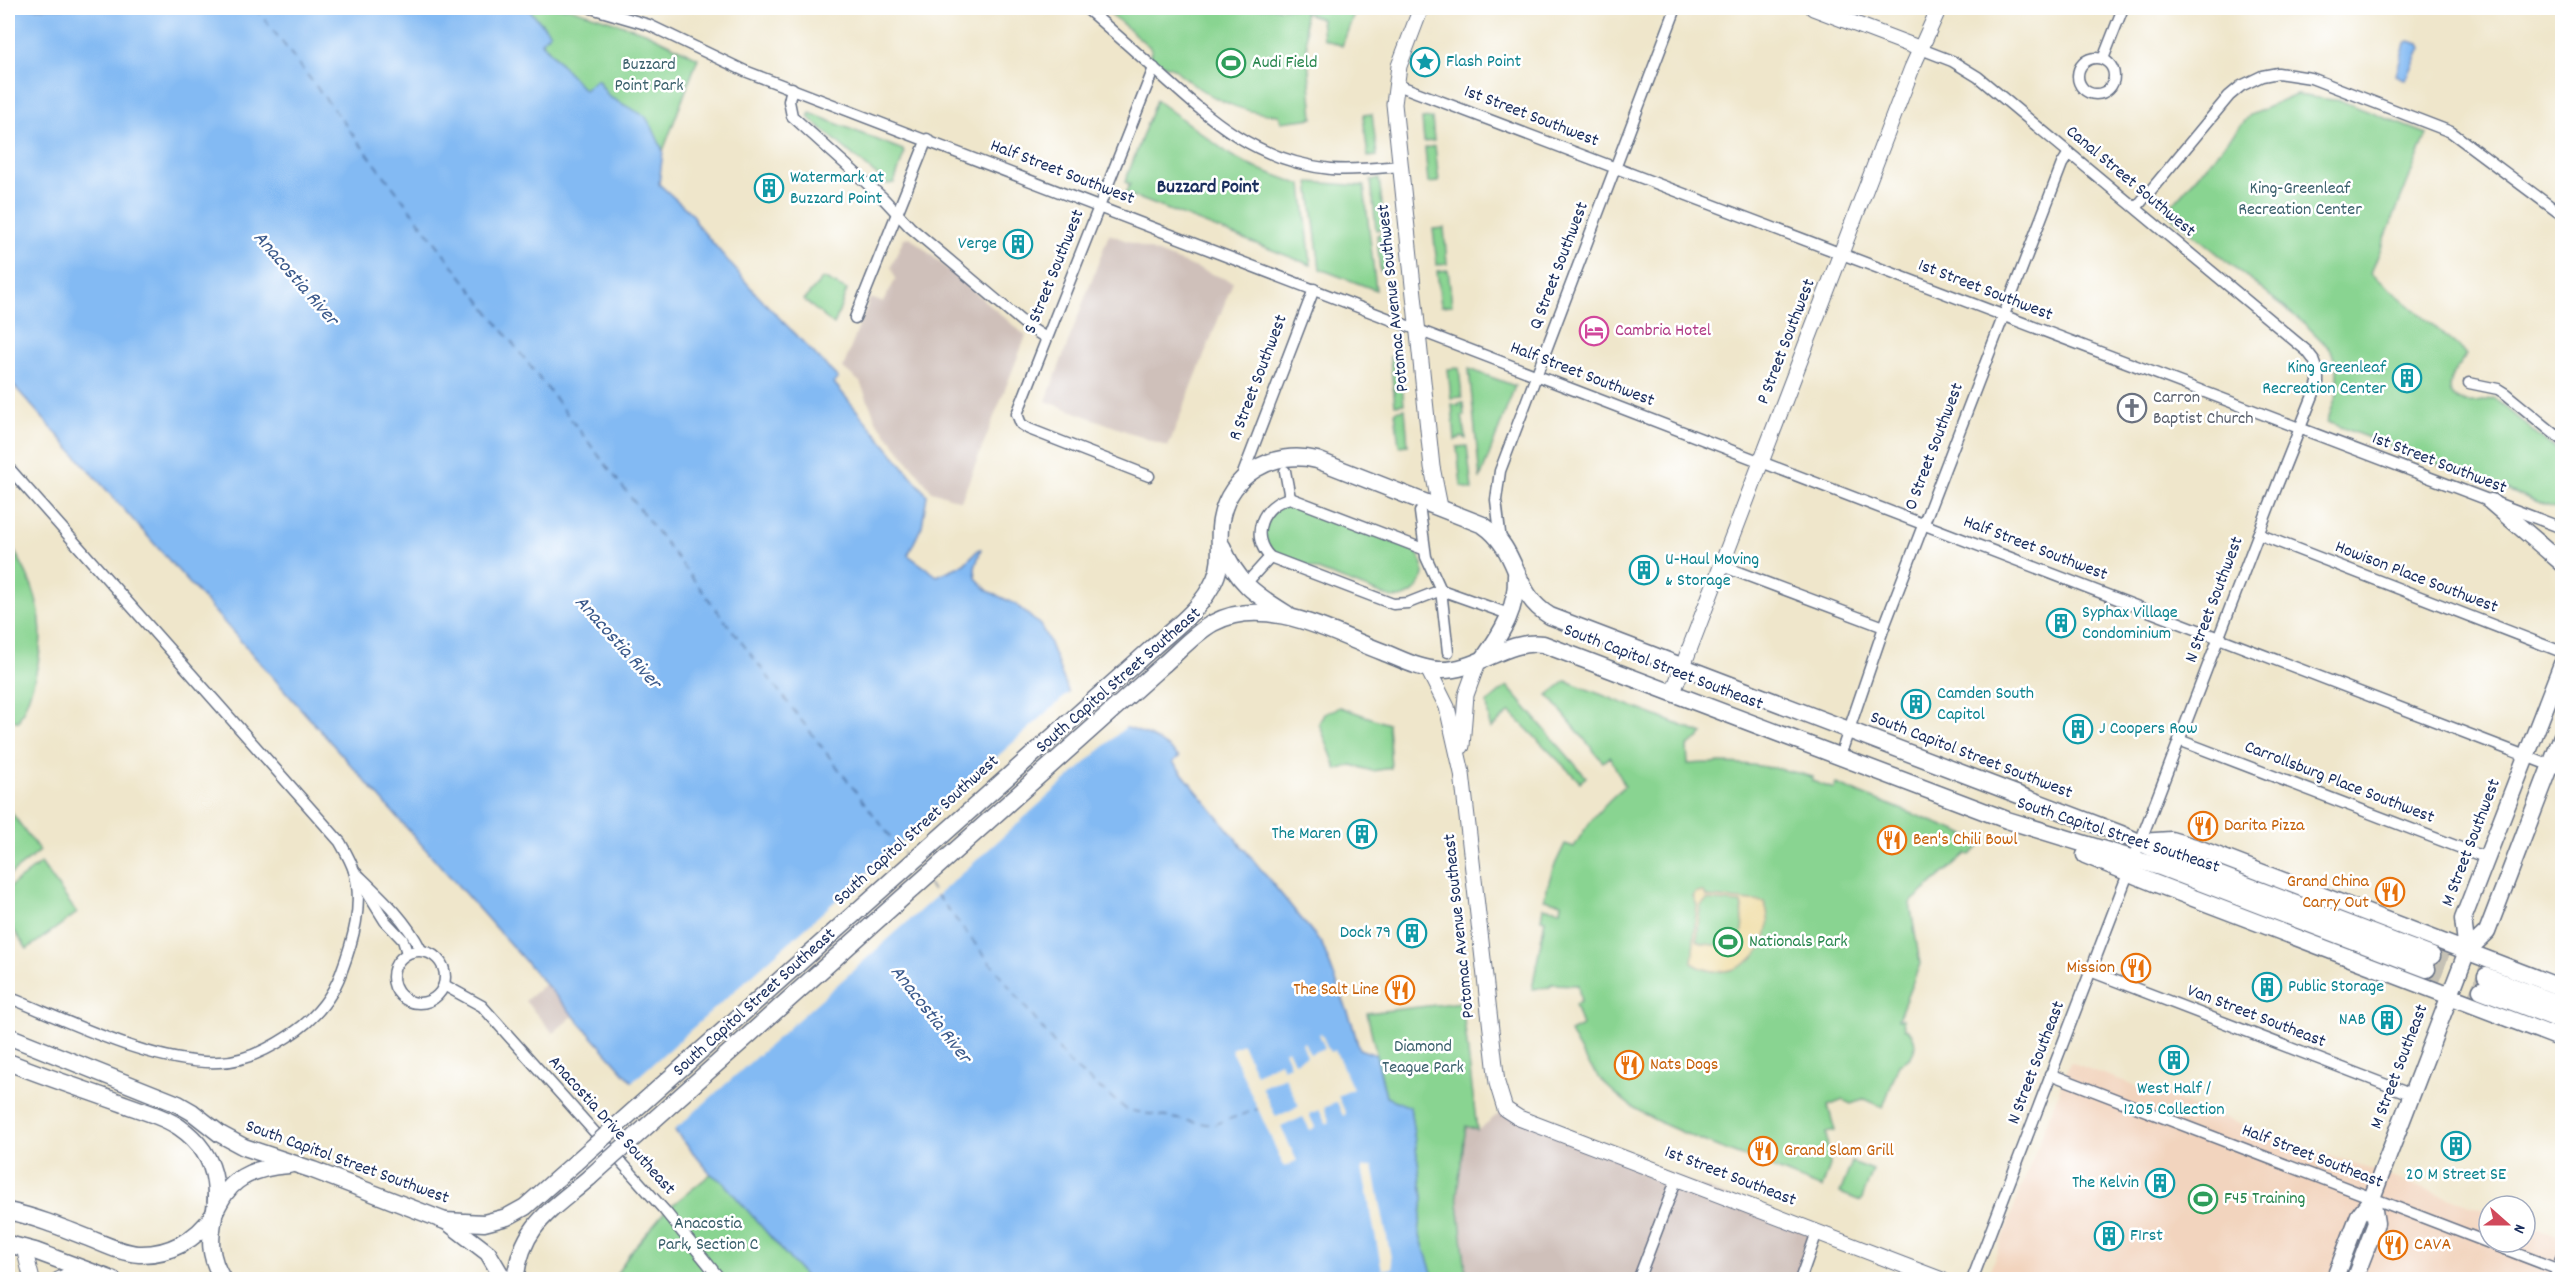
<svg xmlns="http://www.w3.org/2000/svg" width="2570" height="1287" viewBox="0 0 2570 1287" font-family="Dekko,sans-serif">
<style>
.built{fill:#f2d4be}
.industrial{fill:#cfc0ba}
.green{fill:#89d491;stroke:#528278;stroke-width:1.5}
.sand{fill:#eeda9e;stroke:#84847e;stroke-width:1.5;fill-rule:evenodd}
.water{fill:#83baf3;stroke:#4f74a8;stroke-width:1.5}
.pier{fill:#efe6cb;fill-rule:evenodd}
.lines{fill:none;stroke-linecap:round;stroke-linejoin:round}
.ferry{stroke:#3a598b;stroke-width:1.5;stroke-dasharray:8 6;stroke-linecap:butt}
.primary-tunnel{stroke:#c5c1b5;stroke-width:16;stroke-dasharray:16 8;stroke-linecap:butt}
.street-casing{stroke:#656f84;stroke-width:13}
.secondary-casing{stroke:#656f84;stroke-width:17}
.primary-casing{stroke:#656f84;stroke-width:19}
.street{stroke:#fff;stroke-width:10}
.secondary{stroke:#fff;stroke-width:15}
.primary{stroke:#fff;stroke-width:16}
.primary-bridge-casing{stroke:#656f84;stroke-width:19;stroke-linecap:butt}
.primary-bridge{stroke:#fff;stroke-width:16}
.labels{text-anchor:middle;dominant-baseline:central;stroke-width:5;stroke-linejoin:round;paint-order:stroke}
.culture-label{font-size:18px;fill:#0d838f;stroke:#fff;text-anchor:start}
.leisure-label{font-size:18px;fill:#27864d;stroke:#fff;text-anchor:start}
.park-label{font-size:18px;fill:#3c616d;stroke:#fff}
.street-label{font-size:18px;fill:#1b2f5e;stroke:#fff}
.hotel-label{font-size:18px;fill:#b23c85;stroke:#fff;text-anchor:start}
.worship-label{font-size:18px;fill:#5b616d;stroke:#fff;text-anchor:start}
.food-label{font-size:18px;fill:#c56008;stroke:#fff;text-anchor:start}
.neighbourhood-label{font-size:20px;font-weight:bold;fill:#1b2f5e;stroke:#fff}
.water-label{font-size:20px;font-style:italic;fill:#3a598b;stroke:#fff}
</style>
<rect width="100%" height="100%" fill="#fff"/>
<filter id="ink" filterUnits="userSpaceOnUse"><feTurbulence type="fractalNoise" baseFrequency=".0167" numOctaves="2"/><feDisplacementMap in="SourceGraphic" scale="12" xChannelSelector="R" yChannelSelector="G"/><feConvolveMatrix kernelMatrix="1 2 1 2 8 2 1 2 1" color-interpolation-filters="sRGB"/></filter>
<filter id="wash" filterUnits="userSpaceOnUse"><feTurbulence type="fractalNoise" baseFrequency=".008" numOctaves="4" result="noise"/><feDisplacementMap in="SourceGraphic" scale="24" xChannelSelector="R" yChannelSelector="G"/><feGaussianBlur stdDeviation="1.35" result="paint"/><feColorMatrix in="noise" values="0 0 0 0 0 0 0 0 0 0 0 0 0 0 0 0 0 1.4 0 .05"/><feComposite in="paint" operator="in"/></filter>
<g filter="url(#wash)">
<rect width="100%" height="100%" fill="#efe6cb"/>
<path class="built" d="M2070,1062L2489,1212V1242H2525V1224L2562,1238V1271L2559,1279L1986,1280Z"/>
<g class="industrial">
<path d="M1109,234L1233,282L1168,447L1046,401Z"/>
<path d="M910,237L1026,336L961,501L932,491L877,422L860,382L843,368L870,298L883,302L896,279L891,267L904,238Z"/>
<path d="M617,978L553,1033L525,1001L545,984Z"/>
<path d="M1505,1109L1817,1232L1798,1279H1467L1457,1194L1466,1125L1478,1130Z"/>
</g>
<g class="green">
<path d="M528,8H570L645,32L698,58L663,151L652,127L623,104L609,97L598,79L585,91L541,41L550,33Z"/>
<path d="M1104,8H1356L1342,46L1323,38L1321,19L1304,12L1313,118L1281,122L1279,115C1247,114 1217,101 1191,83C1185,79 1179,72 1173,68C1169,66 1155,63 1148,60L1152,49Z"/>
<path d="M2296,95L2341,101L2427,134L2371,273L2467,354C2438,389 2446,412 2494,398L2562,455V511L2327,422L2337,394V368L2331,350L2306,325L2166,212L2250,115Z"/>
<path d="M1156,100L1232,156L1253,167L1302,185L1311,265L1125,193L1130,184L1125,182Z"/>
<path d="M810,113L903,150L904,154L894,183L887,184L808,117Z"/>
<path d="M1372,114L1377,156L1368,157L1363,115Z"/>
<path d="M1432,118L1434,141L1424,142L1422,119Z"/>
<path d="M1435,146L1439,182L1428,183L1425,148Z"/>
<path d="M1379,179L1385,229L1376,230L1371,180Z"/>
<path d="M1309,182L1364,186L1376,290L1320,269Z"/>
<path d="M1444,228L1447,264L1437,265L1433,229Z"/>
<path d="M1386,234L1389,270L1380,271L1377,235Z"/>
<path d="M1448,270L1452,305L1441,306L1437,271Z"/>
<path d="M823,278L847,290L834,325L804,300Z"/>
<path d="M1399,356L1404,404L1395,405L1390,357Z"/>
<path d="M1459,368L1462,397L1451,398L1448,369Z"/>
<path d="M1469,369L1515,386L1480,479Z"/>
<path d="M1459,403H1463L1464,416H1462L1466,439L1462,437L1455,440L1452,404L1459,406Z"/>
<path d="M1405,409L1408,445L1399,446L1395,411Z"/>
<path d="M1467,446L1472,490L1461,486L1457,447Z"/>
<path d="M1294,503L1414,550C1434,569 1419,601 1392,598L1278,555L1268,546L1263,532L1271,512L1287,504Z"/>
<path d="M8,542C51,602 49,657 18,722L8,717Z"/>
<path d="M1566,681L1703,734L1687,747L1688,764C1731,761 1771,765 1813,777L1812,781L1834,789L1836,784L1985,842L1970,855L1966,854L1910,903L1920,964L1898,1019H1903L1904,1028C1921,1038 1917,1058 1899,1064L1883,1107L1865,1099L1851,1104L1843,1100L1828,1106L1835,1131L1826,1133L1830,1165L1822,1188C1787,1174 1753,1160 1718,1147C1649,1119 1604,1103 1570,1032L1582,1026L1575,1004L1581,1002L1578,985L1551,984L1550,987L1532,989L1545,920L1541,919L1543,907L1560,910L1561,903L1544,899L1552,871L1565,844L1574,847C1588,822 1603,804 1625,786L1610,757L1603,762L1548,695Z"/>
<path d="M1507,686L1586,777L1580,782L1510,712L1490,729L1487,703Z"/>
<path d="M1340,707L1388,724L1391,768L1372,771L1352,765L1337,770L1319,723L1324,714Z"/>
<path d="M8,808L40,851L8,876Z"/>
<path d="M41,863L77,913L27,949L8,922V888Z"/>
<path d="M1462,1002L1477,1130L1466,1126L1457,1194L1467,1279L1434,1280L1419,1233L1423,1197L1410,1108L1386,1097L1367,1013Z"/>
<path d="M1852,1162L1873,1170L1861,1201L1840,1193Z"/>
<path d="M711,1174L723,1182L807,1279L613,1280L629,1254L665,1211Z"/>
</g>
<path class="sand" d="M1696,892H1703L1707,897L1764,902C1784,947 1733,990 1692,963L1697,905L1693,897ZM1707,900L1741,903C1744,917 1744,935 1736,947L1703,944L1697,940L1700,906Z"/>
<g class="water">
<path d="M8,8H527L550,33L541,42L584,90L597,79L609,97L645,116L652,127L663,151L659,184L694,216L695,222L757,295L838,378L834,383L927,495L922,526L908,555L937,576L964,564L979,549H981L975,568L976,578L988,591L1015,604L1040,625L1049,641L1073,704L1083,719C1118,724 1153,731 1179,757L1173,762L1322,944L1352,1023L1359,1049L1376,1055L1386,1097L1410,1107L1423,1197L1419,1233L1434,1279H807L723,1182L711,1174L660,1113L8,379Z"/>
<path d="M2409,41L2419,44L2421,48L2406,80L2396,75L2405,43Z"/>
</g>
<g class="pier">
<path d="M1071,691L1085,716L1107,718L1129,724L671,1133L630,1084Z"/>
<path d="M1321,1033L1330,1052L1335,1050L1353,1089L1338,1096L1346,1114L1343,1116L1337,1102L1324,1108L1330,1122L1326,1124L1319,1110L1309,1114L1315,1127L1310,1130L1303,1117L1281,1127L1297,1161L1284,1167L1231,1049L1242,1044L1256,1074L1280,1062L1283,1068L1290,1065L1284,1051L1288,1049L1294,1062L1307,1056L1302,1043L1304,1042L1310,1054L1325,1048L1319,1034ZM1285,1077L1299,1106L1276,1117L1262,1087Z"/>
<path d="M1373,1166L1393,1268L1382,1270L1362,1168Z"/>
</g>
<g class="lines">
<g class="ferry">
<path d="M256,8L906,857"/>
<path d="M928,884L1071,1065L1127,1110L1212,1125L1258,1109"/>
</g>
</g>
</g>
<g filter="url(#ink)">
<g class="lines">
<g class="primary-tunnel">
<path d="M2432,956L2486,976"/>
<path d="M2427,969L2481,990"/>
</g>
<g class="street-casing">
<g id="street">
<path d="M591,8L649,25L745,71L2562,770"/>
<path d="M1086,8C1110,29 1134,50 1158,72C1211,120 1256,161 1331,169C1354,171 1377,168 1400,166"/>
<path d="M1921,49L1952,61L1978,77L2307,351L2314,360L2318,371V383L2278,483L1972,1280"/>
<circle cx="2096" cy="76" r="18"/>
<path d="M2103,59L2123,8"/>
<path d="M1395,84L2562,528"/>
<path d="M792,88L789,101L792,116L882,197L910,227L1026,325L1046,338"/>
<path d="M2136,208L2229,96L2241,86L2262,76L2278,73L2311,78L2451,132L2562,215"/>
<path d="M855,318L927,139"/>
<path d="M2469,383L2498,389L2506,394L2562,440"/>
<path d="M8,467L340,842C345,851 351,861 354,871C364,904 353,941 341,973C331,1000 311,1022 287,1037C267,1050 242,1062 219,1062C154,1065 68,1021 8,997"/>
<path d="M1285,471L1290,498"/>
<path d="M1149,476L1029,429L1021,424L1017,414L1154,68"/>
<path d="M1241,479L1314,289"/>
<path d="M1420,512L1426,557L1441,590L1448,652"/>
<path d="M2258,534L2562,652"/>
<path d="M1501,541L1496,500L1500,471L1676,8"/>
<path d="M1423,549L1290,498C1262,504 1249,536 1270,557L1393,604L1408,603L1441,590L1503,612"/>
<path d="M1722,566L1884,627"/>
<path d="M1251,578L1270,557"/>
<path d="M2179,740L2487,858"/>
<path d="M1840,756L1884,627L2062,164L2069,153"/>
<path d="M354,871C380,896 405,918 421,950"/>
<path d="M362,884L385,921L403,940L407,953"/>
<circle cx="419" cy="977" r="26"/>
<path d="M2090,971L2410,1094"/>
<path d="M444,985L482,1006L665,1211L721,1280"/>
<path d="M2050,1074L2562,1271"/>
<path d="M1638,1280L1677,1178"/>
<path d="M1800,1280L1817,1232"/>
<path d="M2554,1280L2562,1256"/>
</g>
</g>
<g class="secondary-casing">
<g id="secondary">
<path d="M1421,8L1399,66L1394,104L1432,467L1440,507"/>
<path d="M1813,8L1921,49"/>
<path d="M1428,669L1447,707L1462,773L1497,1083L1505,1109L1519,1118L1942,1280"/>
<path d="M1673,692L1912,68L1939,8"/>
<path d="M1462,746L1466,695L1478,662"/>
<path d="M24,1248L32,1280"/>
<path d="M58,1280L83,1269"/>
</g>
</g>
<g class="primary-casing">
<g id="primary">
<path d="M2491,502L2562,563"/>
<path d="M1222,546C1237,582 1254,594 1287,614"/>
<path d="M1151,649C1174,628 1202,609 1215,579C1224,559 1217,540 1221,520C1229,475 1273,449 1317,460L1483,525C1521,551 1512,594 1550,616L2121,834L2165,854L2432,956"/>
<path d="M1484,658C1503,631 1517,609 1516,575"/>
<path d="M1164,664C1180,650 1195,633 1213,623C1266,594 1332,633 1383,652C1401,659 1419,669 1439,670C1477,672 1505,639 1543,644L2007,820L2160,867L2427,969"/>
<path d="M2140,842L2171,840L2198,848L2562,988"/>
<path d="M2085,855L2154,883L2562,1039"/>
<path d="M2467,951L2463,919L2562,664"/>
<path d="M2486,976L2562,1005"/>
<path d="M2481,990L2562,1021"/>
<path d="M8,1036L178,1104L192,1112L220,1134L244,1147L313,1170L445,1221L484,1223L507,1217L525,1207L576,1162"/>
<path d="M8,1062C46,1077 85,1090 124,1104C142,1111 163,1116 179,1127C198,1140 212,1159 215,1182C221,1221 198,1238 223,1280"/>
<path d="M8,1211C36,1217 63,1228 91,1239C106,1245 122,1253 139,1254C168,1255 197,1240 213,1215C220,1202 225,1190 237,1181C252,1170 270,1166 289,1165"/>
<path d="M446,1221L488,1253L504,1280"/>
<path d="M8,1244L35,1251L113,1280"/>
<path d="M515,1280C522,1224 551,1211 590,1177"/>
<path d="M2334,1280L2359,1215L2372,1198L2467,951L2487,932L2562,736"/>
<path d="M2354,1280L2376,1223L2372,1198"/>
</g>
</g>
<use href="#street" class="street"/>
<use href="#secondary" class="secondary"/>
<use href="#primary" class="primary"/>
<g class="primary-bridge-casing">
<g id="primary-bridge">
<path d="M576,1162L1151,649"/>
<path d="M590,1177L1164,664"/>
</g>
</g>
<use href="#primary-bridge" class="primary-bridge"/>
</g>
</g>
<defs>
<g id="sight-ring" transform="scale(1.5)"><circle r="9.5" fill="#fff" stroke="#0f9aa8" stroke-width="1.5"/><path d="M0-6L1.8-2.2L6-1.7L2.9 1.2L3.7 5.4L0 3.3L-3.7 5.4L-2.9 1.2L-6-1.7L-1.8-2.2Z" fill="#0f9aa8"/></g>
<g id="stadium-ring" transform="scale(1.5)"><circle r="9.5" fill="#fff" stroke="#2e9e5b" stroke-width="1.5"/><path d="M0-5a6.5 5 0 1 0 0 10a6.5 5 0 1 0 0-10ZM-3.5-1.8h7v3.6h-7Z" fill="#2e9e5b"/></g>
<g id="building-ring" transform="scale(1.5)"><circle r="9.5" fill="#fff" stroke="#0f9aa8" stroke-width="1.5"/><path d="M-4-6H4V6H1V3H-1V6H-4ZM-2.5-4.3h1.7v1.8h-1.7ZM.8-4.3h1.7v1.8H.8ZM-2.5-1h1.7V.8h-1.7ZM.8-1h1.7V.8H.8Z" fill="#0f9aa8"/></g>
<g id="hotel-ring" transform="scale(1.5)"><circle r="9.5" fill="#fff" stroke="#d1479c" stroke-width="1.5"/><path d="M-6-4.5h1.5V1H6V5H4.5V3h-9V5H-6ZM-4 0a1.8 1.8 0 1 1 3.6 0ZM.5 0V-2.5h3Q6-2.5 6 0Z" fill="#d1479c"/></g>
<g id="church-ring" transform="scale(1.5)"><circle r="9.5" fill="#fff" stroke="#6b7280" stroke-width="1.5"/><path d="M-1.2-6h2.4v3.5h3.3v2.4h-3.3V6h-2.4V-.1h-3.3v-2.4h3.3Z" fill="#6b7280"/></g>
<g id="restaurant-ring" transform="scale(1.5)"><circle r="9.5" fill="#fff" stroke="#e8710a" stroke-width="1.5"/><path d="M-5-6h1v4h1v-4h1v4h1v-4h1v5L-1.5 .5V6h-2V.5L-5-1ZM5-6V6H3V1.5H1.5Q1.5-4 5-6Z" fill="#e8710a"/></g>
</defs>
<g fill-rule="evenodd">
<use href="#sight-ring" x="1425" y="62"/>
<use href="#stadium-ring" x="1231" y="63"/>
<use href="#building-ring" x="769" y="188"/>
<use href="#building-ring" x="1018" y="244"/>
<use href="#hotel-ring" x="1594" y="331"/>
<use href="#building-ring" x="2407" y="378"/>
<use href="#church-ring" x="2132" y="408"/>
<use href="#building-ring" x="1644" y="570"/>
<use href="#building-ring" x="2061" y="623"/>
<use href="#building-ring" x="1916" y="704"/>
<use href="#building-ring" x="2078" y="729"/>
<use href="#restaurant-ring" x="2203" y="826"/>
<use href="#building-ring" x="1362" y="834"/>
<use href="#restaurant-ring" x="1892" y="840"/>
<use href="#restaurant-ring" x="2390" y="892"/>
<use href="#building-ring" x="1412" y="933"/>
<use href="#stadium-ring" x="1728" y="942"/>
<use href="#restaurant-ring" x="2136" y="968"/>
<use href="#building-ring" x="2267" y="987"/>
<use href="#restaurant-ring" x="1400" y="990"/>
<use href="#building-ring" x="2387" y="1020"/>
<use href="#building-ring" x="2174" y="1060"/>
<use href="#restaurant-ring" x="1629" y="1065"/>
<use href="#building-ring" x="2456" y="1146"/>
<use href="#restaurant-ring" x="1763" y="1151"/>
<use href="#building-ring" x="2160" y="1183"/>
<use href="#stadium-ring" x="2203" y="1199"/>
<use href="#building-ring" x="2109" y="1236"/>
<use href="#restaurant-ring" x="2393" y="1245"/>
</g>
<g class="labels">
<g class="culture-label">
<text x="1446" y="62">Flash Point</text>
<text x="790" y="178">Watermark at<tspan x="790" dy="21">Buzzard Point</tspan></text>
<text x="997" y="244" text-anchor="end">Verge</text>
<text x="2386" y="368" text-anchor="end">King Greenleaf<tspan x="2386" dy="21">Recreation Center</tspan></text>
<text x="1665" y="560">U-Haul Moving<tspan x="1665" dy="21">&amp; Storage</tspan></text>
<text x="2082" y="613">Syphax Village<tspan x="2082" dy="21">Condominium</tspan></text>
<text x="1937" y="694">Camden South<tspan x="1937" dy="21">Capitol</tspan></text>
<text x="2099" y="729">J Coopers Row</text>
<text x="1341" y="834" text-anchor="end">The Maren</text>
<text x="1391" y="933" text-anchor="end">Dock 79</text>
<text x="2288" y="987">Public Storage</text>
<text x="2366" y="1020" text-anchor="end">NAB</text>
<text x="2174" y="1089" text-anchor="middle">West Half /<tspan x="2174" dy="21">1205 Collection</tspan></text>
<text x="2456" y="1175" text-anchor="middle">20 M Street SE</text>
<text x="2139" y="1183" text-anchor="end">The Kelvin</text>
<text x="2130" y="1236">F1rst</text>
</g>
<g class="leisure-label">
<text x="1252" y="63">Audi Field</text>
<text x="1749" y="942">Nationals Park</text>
<text x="2224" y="1199">F45 Training</text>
</g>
<g class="park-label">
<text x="649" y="65">Buzzard<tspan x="649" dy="21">Point Park</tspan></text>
<text x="2300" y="189">King-Greenleaf<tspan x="2300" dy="21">Recreation Center</tspan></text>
<text x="1423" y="1047">Diamond<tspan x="1423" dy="21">Teague Park</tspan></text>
<text x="708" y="1224">Anacostia<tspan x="708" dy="21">Park, Section C</tspan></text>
</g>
<g class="street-label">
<text transform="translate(1531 117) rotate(21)">1st Street Southwest</text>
<text transform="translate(1062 173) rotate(21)">Half Street Southwest</text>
<text transform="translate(2130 182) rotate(40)">Canal Street Southwest</text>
<text transform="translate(1560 266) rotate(-69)">Q Street Southwest</text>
<text transform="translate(1055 272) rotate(-68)">S Street Southwest</text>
<text transform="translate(1985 291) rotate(21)">1st Street Southwest</text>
<text transform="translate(1394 298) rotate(-96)">Potomac Avenue Southwest</text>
<text transform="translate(1787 342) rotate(-69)">P Street Southwest</text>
<text transform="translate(1582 375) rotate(21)">Half Street Southwest</text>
<text transform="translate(1259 378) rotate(-69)">R Street Southwest</text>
<text transform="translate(1935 447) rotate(-69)">O Street Southwest</text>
<text transform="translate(2439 464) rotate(21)">1st Street Southwest</text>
<text transform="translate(2035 549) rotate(21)">Half Street Southwest</text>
<text transform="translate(2416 578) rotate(21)">Howison Place Southwest</text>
<text transform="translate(2215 600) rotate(-69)">N Street Southwest</text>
<text transform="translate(1663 668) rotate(21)">South Capitol Street Southeast</text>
<text transform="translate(1119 681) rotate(-41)">South Capitol Street Southeast</text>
<text transform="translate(1971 756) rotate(21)">South Capitol Street Southwest</text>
<text transform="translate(2339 783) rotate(21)">Carrollsburg Place Southwest</text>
<text transform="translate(917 831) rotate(-42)">South Capitol Street Southwest</text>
<text transform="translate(2118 836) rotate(18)">South Capitol Street Southeast</text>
<text transform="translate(2472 843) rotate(-69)">M Street Southwest</text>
<text transform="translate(1460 926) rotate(-96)">Potomac Avenue Southeast</text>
<text transform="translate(755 1003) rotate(-42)">South Capitol Street Southeast</text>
<text transform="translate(2256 1017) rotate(21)">Van Street Southeast</text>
<text transform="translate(2037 1063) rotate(-69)">N Street Southeast</text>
<text transform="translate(2400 1067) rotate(-69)">M Street Southeast</text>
<text transform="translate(611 1126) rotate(48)">Anacostia Drive Southeast</text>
<text transform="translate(2312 1157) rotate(21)">Half Street Southeast</text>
<text transform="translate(347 1163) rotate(20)">South Capitol Street Southwest</text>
<text transform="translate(1730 1177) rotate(21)">1st Street Southeast</text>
</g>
<g class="hotel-label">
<text x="1615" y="331">Cambria Hotel</text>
</g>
<g class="worship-label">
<text x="2153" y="398">Carron<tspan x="2153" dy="21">Baptist Church</tspan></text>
</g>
<g class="food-label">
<text x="2224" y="826">Darita Pizza</text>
<text x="1913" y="840">Ben's Chili Bowl</text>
<text x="2369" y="882" text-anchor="end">Grand China<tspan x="2369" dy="21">Carry Out</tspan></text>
<text x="2115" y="968" text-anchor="end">Mission</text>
<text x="1379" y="990" text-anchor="end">The Salt Line</text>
<text x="1650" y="1065">Nats Dogs</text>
<text x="1784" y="1151">Grand Slam Grill</text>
<text x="2414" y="1245">CAVA</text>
</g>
<g class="neighbourhood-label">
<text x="1208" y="188">Buzzard Point</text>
</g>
<g class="water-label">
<text transform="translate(295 279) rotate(49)">Anacostia River</text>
<text transform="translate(617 643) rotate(48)">Anacostia River</text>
<text transform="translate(930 1015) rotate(52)">Anacostia River</text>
</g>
</g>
<rect width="2570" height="1287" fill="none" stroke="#fff" stroke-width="30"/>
<g transform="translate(2507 1224) rotate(111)"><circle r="28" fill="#ffffff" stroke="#a4acbf" stroke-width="1.5"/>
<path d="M0-4.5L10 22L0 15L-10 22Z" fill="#d1495b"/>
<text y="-9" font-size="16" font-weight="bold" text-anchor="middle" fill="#1b2f5e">N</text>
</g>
</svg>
